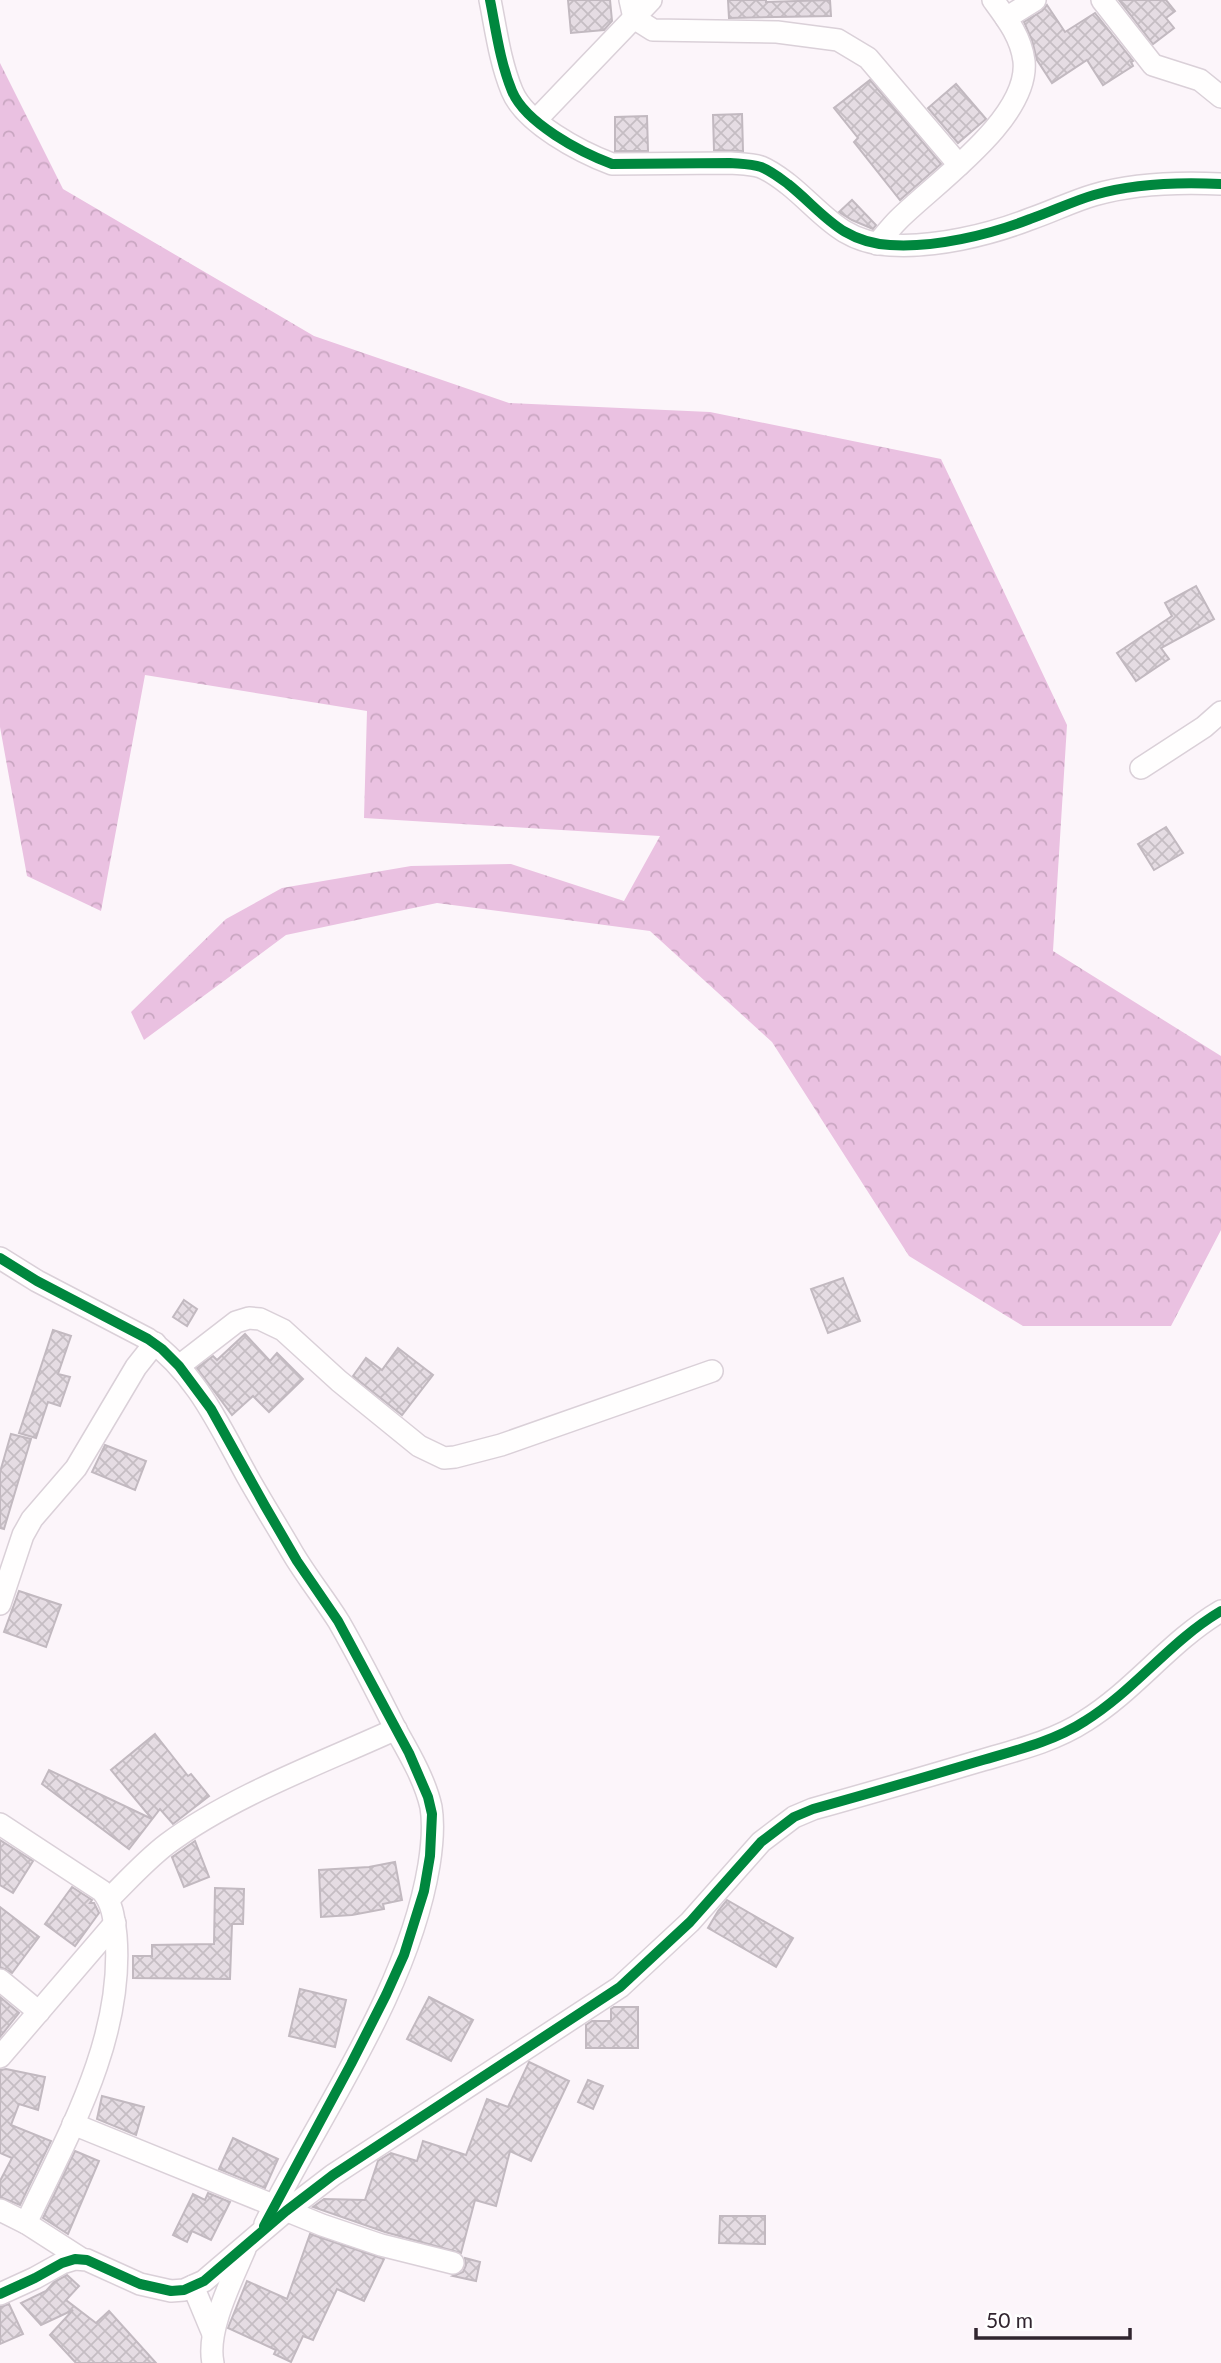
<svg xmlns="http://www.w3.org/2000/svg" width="1221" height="2363" viewBox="0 0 1221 2363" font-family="Lato,sans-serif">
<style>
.forest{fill:url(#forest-crowns)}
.building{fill:url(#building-cross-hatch);stroke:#c2b9c0;stroke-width:2}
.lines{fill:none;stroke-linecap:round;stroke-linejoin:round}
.minor-casing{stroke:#dad0d8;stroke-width:24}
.minor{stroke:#fffefe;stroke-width:21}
.cycleway-casing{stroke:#fff;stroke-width:15}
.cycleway{stroke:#00873e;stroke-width:10}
</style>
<defs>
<pattern id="forest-crowns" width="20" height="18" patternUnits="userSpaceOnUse" patternTransform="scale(1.75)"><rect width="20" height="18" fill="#eac1e1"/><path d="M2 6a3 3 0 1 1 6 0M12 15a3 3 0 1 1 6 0" fill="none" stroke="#c9a6c1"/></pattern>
<pattern id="building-cross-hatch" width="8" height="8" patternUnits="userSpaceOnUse" patternTransform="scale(1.75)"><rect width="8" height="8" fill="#e5dce3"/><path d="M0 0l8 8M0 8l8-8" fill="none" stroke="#c5bdc3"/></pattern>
</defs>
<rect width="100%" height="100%" fill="#fcf5fa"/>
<path class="forest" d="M0,63L63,189L314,336L509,403L710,412L941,459L1067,725L1053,951L1221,1056V1230L1171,1326H1023L909,1256L772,1042L650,931L437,903L286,935L144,1040L131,1012L226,919L282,888L411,866L511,864L624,901L660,836L364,818L367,711L145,675L101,911L27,876L0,727Z"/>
<g class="building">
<path d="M568,0H610L612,21L604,30L571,33Z"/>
<path d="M728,0H766V2L830,0L831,16L729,18Z"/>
<path d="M1119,0H1166L1175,11L1166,18L1174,28L1153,44Z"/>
<path d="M1047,5L1065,32L1095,13L1133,61L1131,62L1133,66L1103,85L1087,60L1052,83L1037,60L1032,40L1024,22L1042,11Z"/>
<path d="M870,80L941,164L900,200L854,142L858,138L834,108Z"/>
<path d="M956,84L986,119L958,143L928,108Z"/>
<path d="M742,114L743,151L714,150L713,115Z"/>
<path d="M647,116L648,151H615V117Z"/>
<path d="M852,200L876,225L873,229L852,220L839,212Z"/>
<path d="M1196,586L1214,619L1161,648L1169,659L1136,681L1117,653L1172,616L1165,603Z"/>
<path d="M1166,827L1183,853L1154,870L1138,844Z"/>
<path d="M843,1278L860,1321L828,1333L811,1289Z"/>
<path d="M184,1300L197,1309L187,1326L173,1317Z"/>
<path d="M53,1330L71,1336L58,1374L70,1377L60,1406L48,1402L36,1438L19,1433Z"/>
<path d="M245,1334L270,1361L277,1353L303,1379L269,1412L253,1396L232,1415L197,1368L213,1356L217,1360Z"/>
<path d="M398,1348L433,1375L402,1415L353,1376L366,1358L382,1370Z"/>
<path d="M11,1434L31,1439L4,1529L0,1528V1472Z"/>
<path d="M105,1445L146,1461L135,1490L92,1472Z"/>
<path d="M19,1591L61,1605L46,1647L4,1632Z"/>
<path d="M155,1734L188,1776L191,1774L209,1796L173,1824L160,1809L129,1849L42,1784L49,1770L152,1819L111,1770Z"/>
<path d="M0,1840L33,1861L13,1893L0,1885Z"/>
<path d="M195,1841L209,1877L184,1887L172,1857Z"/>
<path d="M395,1862L402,1900L383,1904L384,1909L352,1915L321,1917L319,1870L369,1867Z"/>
<path d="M72,1887L92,1900L90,1903H94L99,1913L75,1946L45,1924Z"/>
<path d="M215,1888L244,1889L243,1924H232L230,1979L133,1978V1956H152V1945L214,1944Z"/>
<path d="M727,1900L793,1938L776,1967L708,1928L718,1911Z"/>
<path d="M0,1907L39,1937L12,1973L0,1967Z"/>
<path d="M300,1989L346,2000L335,2047L289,2036Z"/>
<path d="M0,1997L19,2013L0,2037Z"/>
<path d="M429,1997L473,2020L451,2061L407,2039Z"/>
<path d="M614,2007H638V2048H586V2025L592,2021H611V2009Z"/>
<path d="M529,2062L569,2081L531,2161L510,2151L496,2206L475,2200L461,2253L385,2232L313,2207L324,2199L365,2200L378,2161L391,2153L417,2161L423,2141L466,2155L487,2099L508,2107Z"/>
<path d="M6,2069L45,2077L38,2110L19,2104L11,2125L51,2141L20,2205L0,2197V2181L12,2158L0,2153V2070Z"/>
<path d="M588,2080L603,2086L593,2109L578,2102Z"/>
<path d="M102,2096L144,2107L136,2135L97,2119Z"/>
<path d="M233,2138L278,2159L265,2188L219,2169Z"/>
<path d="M75,2151L99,2161L68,2234L43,2218Z"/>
<path d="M208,2193L230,2202L211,2240L192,2231L187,2242L173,2235L193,2194L205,2200Z"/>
<path d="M720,2216H765V2244L719,2243Z"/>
<path d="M310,2234L384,2259L364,2301L337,2289L313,2340L303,2336L291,2362L274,2354L276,2350L228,2328L247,2281L287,2299Z"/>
<path d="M465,2258L480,2262L476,2281L453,2276L463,2272L466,2265Z"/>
<path d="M67,2275L79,2286L66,2300L96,2323L109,2311L156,2363H76L50,2335L73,2310L41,2325L21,2303L46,2291L54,2282Z"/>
<path d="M9,2304L23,2334L0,2344V2307Z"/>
</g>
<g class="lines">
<g class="minor-casing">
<g id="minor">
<path d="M490,0C496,30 500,62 512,91C525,123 580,152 612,164L730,163C741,164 751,164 761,167C771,171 780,178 788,184C823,212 840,242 890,245C934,248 989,235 1030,219C1051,212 1073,201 1094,195C1135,183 1180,182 1221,184"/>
<path d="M630,0L634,18L653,30L777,32L838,40L868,58L959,165"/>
<path d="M1102,0L1153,65L1200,80L1221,97"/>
<path d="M1006,18L1035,0"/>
<path d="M536,120L651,0"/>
<path d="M877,244C884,236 891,227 898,220C935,183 1030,118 1024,61C1021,37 1007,19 993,0"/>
<path d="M1141,768L1204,727L1221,712"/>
<path d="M0,1258L37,1281L148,1339C196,1373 219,1425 246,1474C261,1501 277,1526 292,1552C306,1576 324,1598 339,1622C359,1657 378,1694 396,1730C409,1753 425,1780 431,1807C434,1825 432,1846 429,1865C408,1992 322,2110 265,2224"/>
<path d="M179,1366L236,1322L249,1318L260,1319L283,1330L339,1381L419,1446L444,1458L455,1457L501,1445L712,1371"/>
<path d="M0,1604L23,1535L32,1519L76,1468L136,1367L155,1343"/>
<path d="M0,1824L102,1891C113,1904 114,1919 116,1936C124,2038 69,2133 26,2223"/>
<path d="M109,1899C128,1880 146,1860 167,1844C233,1795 322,1763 396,1729"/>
<path d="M0,1980L39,2012"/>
<path d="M0,2057L115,1923"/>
<path d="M73,2124L322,2225L381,2245L453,2263"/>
<path d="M0,2210L26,2223L82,2259"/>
<path d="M193,2286L213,2334"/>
<path d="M0,2294L35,2278L62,2263L75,2259L87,2260L140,2284L171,2291L184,2290L204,2281L286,2211L333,2175L620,1987L690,1922L761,1842L794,1817L813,1809C867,1794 922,1778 976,1762C1013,1751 1053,1742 1085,1721C1135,1690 1170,1641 1221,1611"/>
<path d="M213,2363C206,2330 232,2280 245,2249"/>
</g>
</g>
<use href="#minor" class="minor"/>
<g class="cycleway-casing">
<g id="cycleway">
<path d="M490,0C496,30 500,62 512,91C525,123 580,152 612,164L730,163C741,164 751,164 761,167C771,171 780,178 788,184C823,212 840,242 890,245C934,248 989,235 1030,219C1051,212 1073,201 1094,195C1135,183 1180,182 1221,184"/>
<path d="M0,1258L37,1281L148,1339L162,1349L179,1366L211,1409L265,1506L297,1561L338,1621L409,1753L428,1797L432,1814L430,1856L424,1891L404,1955L386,1995L351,2064L264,2226"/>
<path d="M0,2294L35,2278L62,2263L75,2259L87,2260L140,2284L171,2291L184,2290L204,2281L286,2211L333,2175L620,1987L690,1922L761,1842L794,1817L813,1809C867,1794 922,1778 976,1762C1013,1751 1053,1742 1085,1721C1135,1690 1170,1641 1221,1611"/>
</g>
</g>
<use href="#cycleway" class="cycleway"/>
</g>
<path d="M976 2328v10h154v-10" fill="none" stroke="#31252f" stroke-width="3.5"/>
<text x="986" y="2328" font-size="21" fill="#31252f" stroke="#ffffff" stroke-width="5" paint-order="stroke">50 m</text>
</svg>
